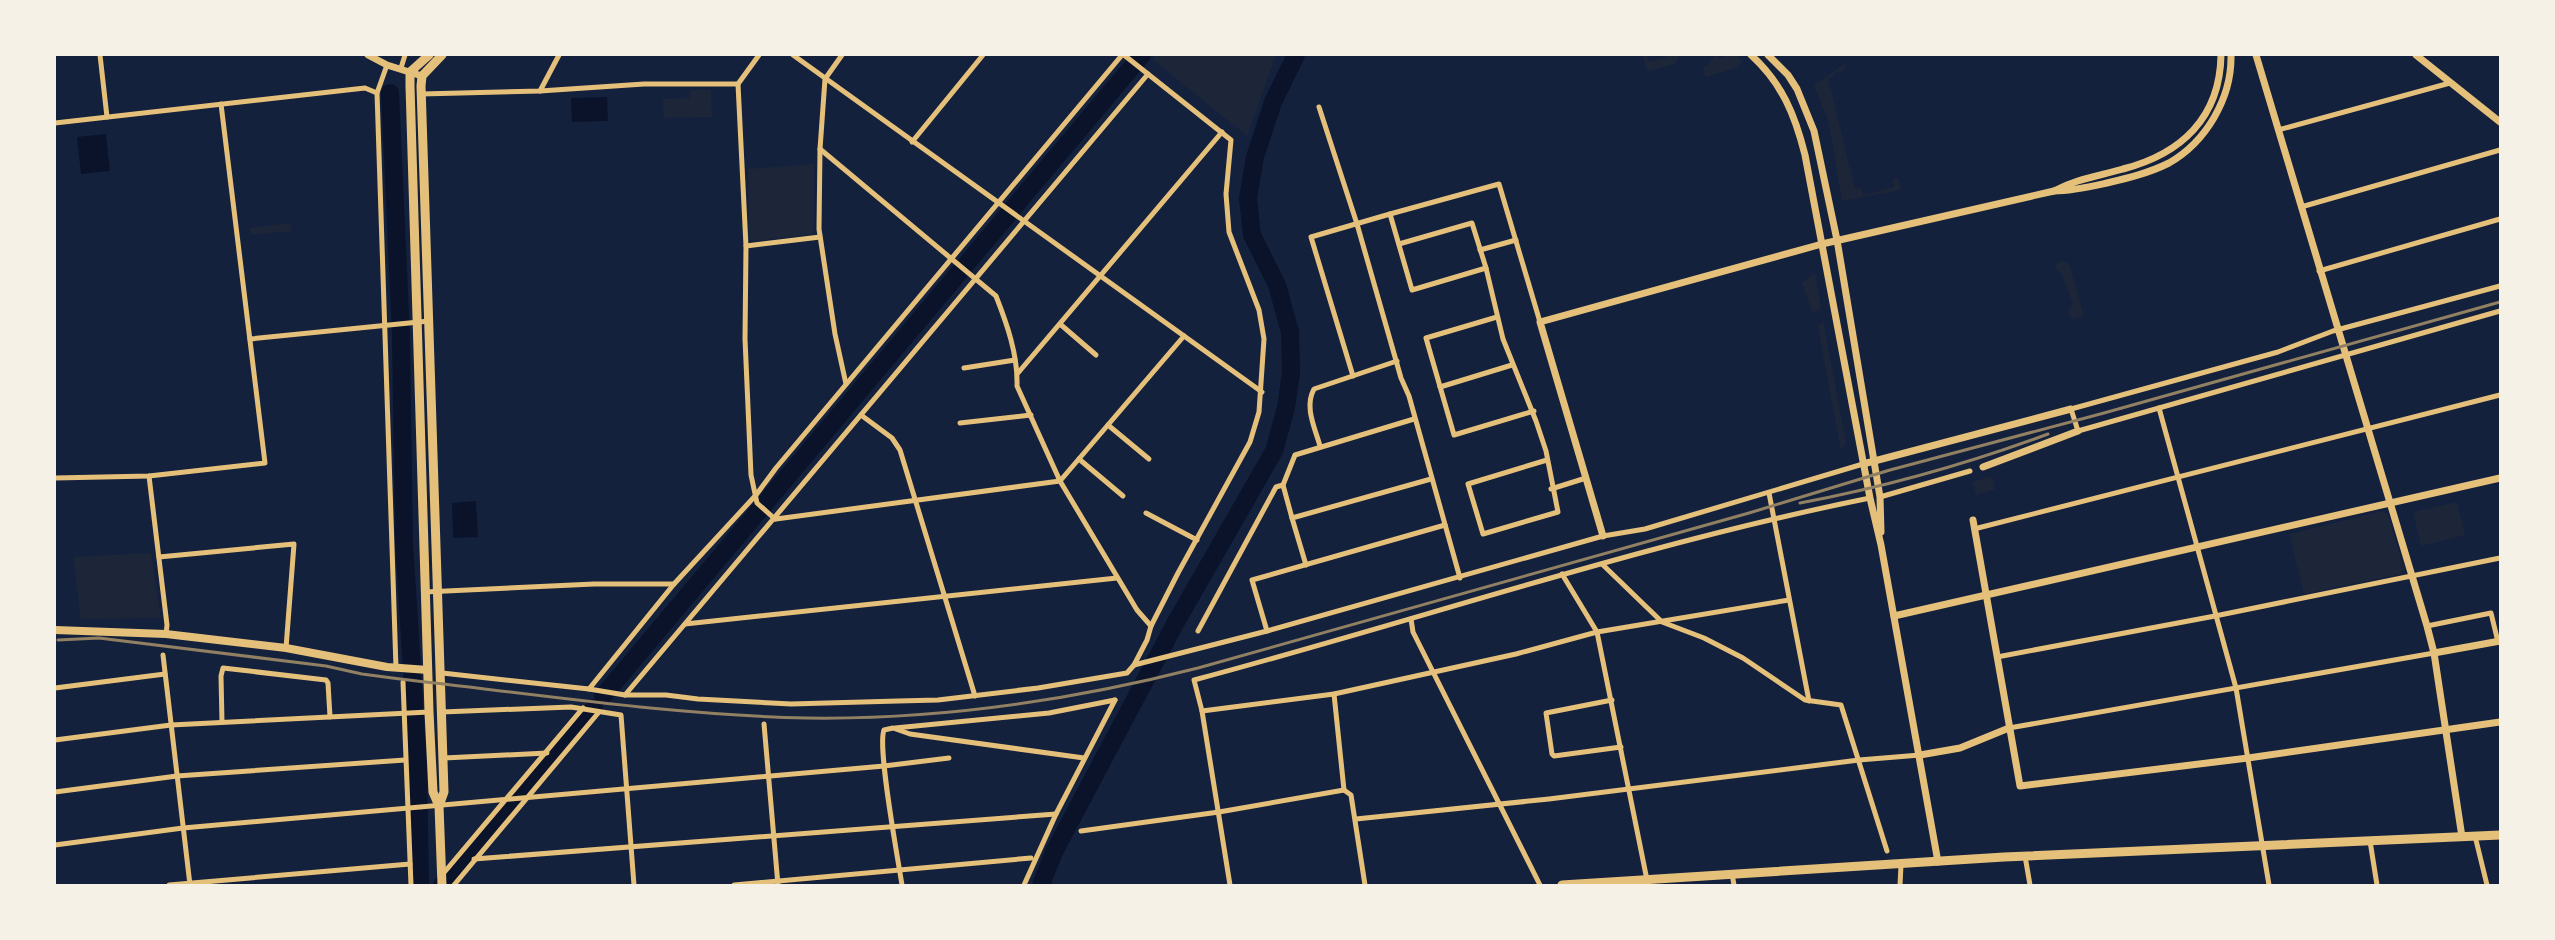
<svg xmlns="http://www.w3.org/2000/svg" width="2555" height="940" viewBox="0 0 2555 940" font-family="'Sofia Sans Condensed',sans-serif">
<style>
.green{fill:#1d2539}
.water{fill:#0b132b}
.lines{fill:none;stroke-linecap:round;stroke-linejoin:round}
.river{stroke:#0b132b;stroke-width:18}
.minor{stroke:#e5c07b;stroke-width:5}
.tertiary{stroke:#e5c07b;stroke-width:7}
.secondary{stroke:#e5c07b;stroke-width:8}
.primary{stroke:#e5c07b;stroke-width:9}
.rail{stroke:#918062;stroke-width:3}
</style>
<rect width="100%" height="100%" fill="#14213d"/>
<g class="green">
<path d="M1155,55H1276L1247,136L1152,59Z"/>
<path d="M1647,55L1649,62L1672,55H1680L1675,64L1647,71L1643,56Z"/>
<path d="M1725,55H1735L1743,61L1736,68L1705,77L1703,68L1707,66L1715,56L1722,58Z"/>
<path d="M1845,64L1846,70L1834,73V76L1828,78L1855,189L1861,188L1863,195L1894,187L1893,179L1899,178L1901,190L1842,201L1829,123L1814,85Z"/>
<path d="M690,90H711L712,117L664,118L663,99L690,98Z"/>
<path d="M814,164V230L812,234L753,241L749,238L748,169Z"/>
<path d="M290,223L291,231L251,235L250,228Z"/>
<path d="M2062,260L2069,264L2084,316L2073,319L2068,314L2070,307L2073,305L2063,276L2055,268L2057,263Z"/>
<path d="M1815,273L1821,307L1813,314L1802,283Z"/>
<path d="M1823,321L1846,442L1841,450L1818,327Z"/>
<path d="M1988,477L1993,479L1995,489L1976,495L1973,482Z"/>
<path d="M2457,502L2465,535L2421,546L2413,512Z"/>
<path d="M2383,511L2388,515L2404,569L2400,574L2304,594L2289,534Z"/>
<path d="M151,553L161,618L81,619L73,557Z"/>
</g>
<g class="water">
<path d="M607,97L608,121L572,122L571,98Z"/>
<path d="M106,134L110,171L81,174L77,137Z"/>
<path d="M476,501L478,537L453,538L452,503Z"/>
</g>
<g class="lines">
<g class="river">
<path d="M390,93L401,336L404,542L418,767L420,885"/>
<path d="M603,696L1142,55"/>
<path d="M442,885L594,708"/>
<path d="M1041,885L1054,852L1176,622L1274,451L1286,408L1291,372L1290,332L1277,285L1252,235L1248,198L1255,157L1273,102L1296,55"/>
</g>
<g class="minor">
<path d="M100,55L107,117"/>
<path d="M759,55L738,84L746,246L745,339L751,475L757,503L775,519"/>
<path d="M793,55L1262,392"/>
<path d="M842,55L825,79L820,149L819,229L835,334L846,384"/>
<path d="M1122,55L776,468L756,495L674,584L589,689L625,695H666L698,699L791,704L898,701L938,700L1038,688L1127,673L1134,665L1147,640L1151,626L1178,573L1250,442L1259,412L1264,339L1259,310L1229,232L1226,194L1231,140L1124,55"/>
<path d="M387,65L377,93L396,668"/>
<path d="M401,68L405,55"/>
<path d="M540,91L559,55"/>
<path d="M421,94L540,91L644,84H738"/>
<path d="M1319,107L1357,224L1401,378L1409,396L1460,578"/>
<path d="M55,123L365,88L377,93"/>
<path d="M2278,130L2450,83"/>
<path d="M912,142L983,55"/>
<path d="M820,149L996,296C1007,324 1018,355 1017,386L1060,481L1137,610L1151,626"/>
<path d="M2301,207L2500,150"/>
<path d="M1399,244L1472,223L1486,268L1503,339L1536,421L1546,451L1558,512L1483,534L1468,484L1547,460"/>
<path d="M746,246L820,237"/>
<path d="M1480,250L1516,240"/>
<path d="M1486,268L1412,290L1390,214L1499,184L1540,322"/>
<path d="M2319,271L2500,219"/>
<path d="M2500,286L2333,331L2278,352L2071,409L2078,431L2500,311"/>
<path d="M1497,317L1426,338L1454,435L1534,411"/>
<path d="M1060,324L1096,355"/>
<path d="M250,339L429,321"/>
<path d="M964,368L1015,360"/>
<path d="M1018,373L1222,132"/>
<path d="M1353,376L1311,237L1390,214"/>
<path d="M1440,387L1512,365"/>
<path d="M2159,408L2236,688L2269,885"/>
<path d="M861,415L892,438L900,450L975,696"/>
<path d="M960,423L1031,415"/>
<path d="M1108,425L1149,459"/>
<path d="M1320,446C1315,428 1304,407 1314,389L1397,361"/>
<path d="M1079,459L1123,496"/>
<path d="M149,476L167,625L166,634"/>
<path d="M55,478L149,476L265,463L221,104"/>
<path d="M1551,489L1586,478"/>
<path d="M1769,493L1809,701"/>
<path d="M1880,497L1970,471"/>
<path d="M1146,513L1197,540"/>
<path d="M1292,518L1283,485L1295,455L1414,419"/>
<path d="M776,519L1060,481L1184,336"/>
<path d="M1974,529L2500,395"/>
<path d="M159,557L294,544L286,648"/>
<path d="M1602,564L1662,622L1704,638L1743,658L1805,700L1841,705L1887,851"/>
<path d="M1306,565L1292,518L1431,479"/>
<path d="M1562,574L1597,632L1647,880"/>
<path d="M425,592L594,584H674"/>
<path d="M1411,619L1413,632L1540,885"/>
<path d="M685,624L1117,578"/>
<path d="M2427,626L2491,613L2498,642"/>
<path d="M1198,631L1276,487L1283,485"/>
<path d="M1267,631L1252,580L1445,525"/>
<path d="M163,655L190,885"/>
<path d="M1997,657L2215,616L2500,558"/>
<path d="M1134,665L1267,631L1603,536L1645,529L1863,464"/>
<path d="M442,673L589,689"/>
<path d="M403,682L411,885"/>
<path d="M55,688L165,674"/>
<path d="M1334,694L1344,790"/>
<path d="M625,695L1148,74"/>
<path d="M1612,700L1546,713L1552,754L1554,756L1621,747"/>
<path d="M1202,711L1334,694L1516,654L1597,632L1789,600"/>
<path d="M442,712L571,707L621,715L634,885"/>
<path d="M222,722L221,676L223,668L326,680L328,683L330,717"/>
<path d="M764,724L778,885"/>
<path d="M895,728L1049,713L1115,700"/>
<path d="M2009,728L2434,653"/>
<path d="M55,740L171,725L429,712"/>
<path d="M444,758L547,753"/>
<path d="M55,792L177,776L405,760"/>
<path d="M1356,819L1549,799L1859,760L1920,755"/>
<path d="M1081,831L1219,812L1344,790L1351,795L1365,885"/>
<path d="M2475,836L2487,885"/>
<path d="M2370,841L2377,885"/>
<path d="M55,845L183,828L884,766L949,758"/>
<path d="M2025,856L2030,885"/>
<path d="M474,859L1056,814"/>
<path d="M1732,874L1734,885"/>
<path d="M442,875L583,708"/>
<path d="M169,885L410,864"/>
<path d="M454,885L599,712"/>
<path d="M734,885L1031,858"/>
<path d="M902,885C898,859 877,747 884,730L893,728L910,734L1084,758"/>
<path d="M1024,885L1056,814L1115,700"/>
<path d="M1230,885L1202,711L1194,680C1419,620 1641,544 1870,498"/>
<path d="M1900,885L1901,865"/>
</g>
<g class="tertiary">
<path d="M368,55L387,65L422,76"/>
<path d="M1751,55C1782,83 1795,115 1805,155L1870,498L1881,545L1938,862"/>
<path d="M1768,55L1788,75L1797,89L1814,131L1837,240L1880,497L1881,532"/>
<path d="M2256,55L2427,626L2434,653L2462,837"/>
<path d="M2416,55L2500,122"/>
<path d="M2054,191C2076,179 2099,176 2123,169C2181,154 2220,118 2221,55"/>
<path d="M1863,464L2071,409"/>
<path d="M1983,467L2078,431"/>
<path d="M1973,520L2020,786L2248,758L2500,722"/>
<path d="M1603,536L1540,322L1822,244L2054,191C2072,191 2089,187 2107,183C2128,178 2149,173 2169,163C2206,142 2232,98 2231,55"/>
<path d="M1894,616L2500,478"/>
<path d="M2434,653L2500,641"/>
<path d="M1920,755L1960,748L2009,728"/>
</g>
<path class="secondary" d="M55,630L166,634L286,648L387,667L428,670"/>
<g class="primary">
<path d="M429,55L410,72V86L429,712L433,792L439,806L442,885"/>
<path d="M439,806L444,792L421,86L422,76L442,55"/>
<path d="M1562,885L2004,857L2500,835"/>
</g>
<g class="rail">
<path d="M1800,503C1885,487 1967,464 2048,434"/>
<path d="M58,640L99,638L326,666L362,674L400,679C535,694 670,715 806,718C939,720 1069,701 1198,668L1749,513L1890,470L2104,413L2500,302"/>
</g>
</g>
<rect width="2555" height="940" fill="none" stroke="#f6f1e7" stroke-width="112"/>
</svg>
